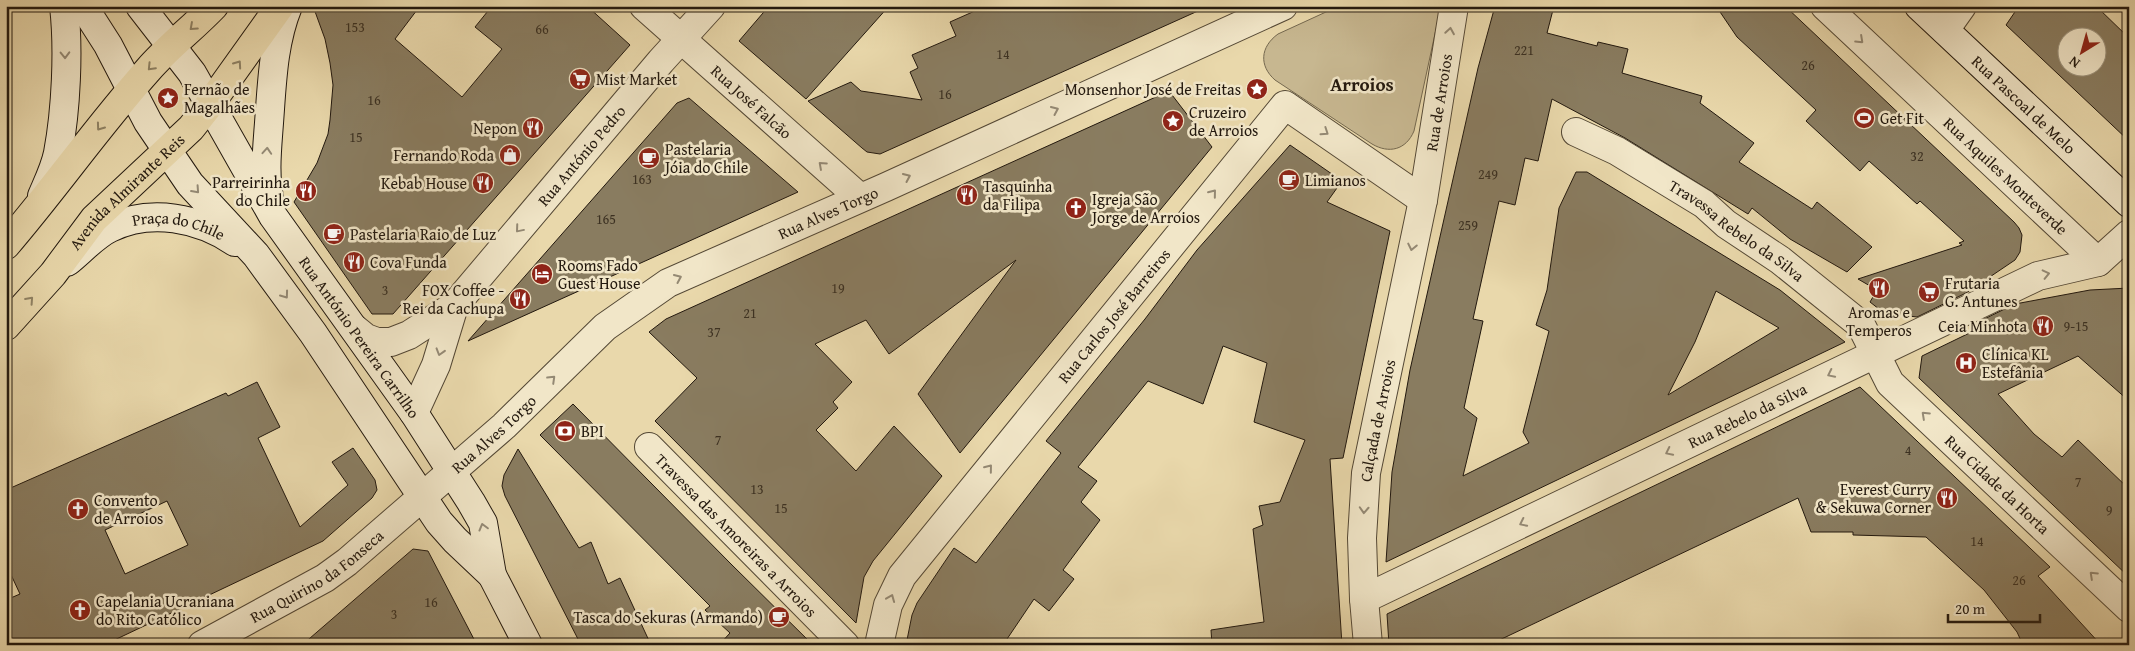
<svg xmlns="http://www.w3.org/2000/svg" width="2135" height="651" viewBox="0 0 2135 651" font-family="'Gentium Book Plus',serif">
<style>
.green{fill:#c7b790;stroke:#74684f}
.building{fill:#897c60;stroke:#22180e;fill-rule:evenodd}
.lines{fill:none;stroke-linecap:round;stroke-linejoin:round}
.street-casing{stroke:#544835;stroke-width:30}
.secondary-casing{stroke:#22180e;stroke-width:30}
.primary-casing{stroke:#22180e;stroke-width:30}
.street{stroke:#f1e6c8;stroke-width:28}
.secondary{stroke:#f1e6c8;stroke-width:28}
.primary{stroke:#e9d8ab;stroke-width:28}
.oneway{stroke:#8f8264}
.oneway2{stroke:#948974}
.labels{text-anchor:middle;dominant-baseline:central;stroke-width:5;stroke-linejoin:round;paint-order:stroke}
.number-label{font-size:14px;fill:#3c3122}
.poi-label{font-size:16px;fill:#22180e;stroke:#f1e6c8;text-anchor:start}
.street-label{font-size:16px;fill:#22180e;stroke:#f1e6c8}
.quarter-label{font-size:19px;font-weight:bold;fill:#22180e;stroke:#f1e6c8}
</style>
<rect width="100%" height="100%" fill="#e9d8ab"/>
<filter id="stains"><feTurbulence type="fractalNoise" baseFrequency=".004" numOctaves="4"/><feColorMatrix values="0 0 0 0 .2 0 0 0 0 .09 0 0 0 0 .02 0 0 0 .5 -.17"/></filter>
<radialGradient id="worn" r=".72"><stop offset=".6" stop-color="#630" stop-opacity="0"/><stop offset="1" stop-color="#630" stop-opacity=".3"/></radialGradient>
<path class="green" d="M1339,6H1441L1414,131C1406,150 1389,154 1372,144L1275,80C1259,66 1260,47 1278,34Z"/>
<g class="building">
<path d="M313,6H420L395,39L462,97L502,49L475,27L492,6H587L630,45L393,314H372L294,202L317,163L328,134L330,120L333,85L330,63L325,39Z"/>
<path d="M769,6H889L806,99L739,41Z"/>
<path d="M986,6H1209L880,154L867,152L862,148L808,101L851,82L861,91L922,100L910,72L918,68L912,55L956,36L950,22Z"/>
<path d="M1495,6H1554L1547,33L1597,46L1598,42L1628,49L1622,73L1702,96L1700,103L1754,143L1739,162L1812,209L1817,202L1872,247L1847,272L1790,239L1752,208L1748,214L1625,138L1552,99L1538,161L1525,158L1515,205L1499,201L1473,319L1483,321L1464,408L1477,418L1463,476L1529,443L1523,432L1549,331L1536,325L1547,290L1559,208L1576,172H1587L1780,290L1845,342L1386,562L1392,472L1410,370L1478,68ZM1716,291L1779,328L1668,395L1695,342Z"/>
<path d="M1716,6H1785L2014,222L2019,228L2022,235L2020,252L2015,260L1966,293L1917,317L1884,313L1870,302L1877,290L1858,279L1962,245L1959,243L1964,241L1920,201L1917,204L1869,161L1860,171L1806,121L1816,110L1737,37Z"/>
<path d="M2019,6H2096L2129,38V141L2006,25ZM2068,38H2098V68H2068Z"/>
<path d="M1169,91L1212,147L960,453L918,394L1016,260L889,354L866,320L815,344L852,382L833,402L838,408L816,430L856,471L894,426L942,476L873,561L864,577L856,623L655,421L697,378L649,332L666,319Z"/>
<path d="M689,98L798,192L468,341L677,103Z"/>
<path d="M1290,145L1342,181L1327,202L1390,231L1343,458L1330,459L1342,645H1212L1211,630L1264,622L1253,529L1263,525L1259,506L1280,502L1305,440L1254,422L1267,363L1223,346L1203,404L1148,381L1078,467L1097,481L1081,502L1100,520L1063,570L1074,579L1049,611L1034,599L1003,645H906L912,615L917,603L954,548L976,563L1061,453L1046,441L1145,319L1197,250Z"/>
<path d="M2129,288V401L2078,356L1998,394L2034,434L2062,457L2078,440L2129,489V577L1919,378L1922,356L1988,324L1976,323L2015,304L2090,290Z"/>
<path d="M257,382L280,427L258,438L300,527L348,485L332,462L353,448L375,480L377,490L372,498L323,541L104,645H6V600L20,594L6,564V490L226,393L228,396ZM167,501L188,545L125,574L105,530Z"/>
<path d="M1860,387L2050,567L2038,576L2101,645H2023L2017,632L1984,590L1926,537L1853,535V532H1811L1798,498L1489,645H1389L1387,614Z"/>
<path d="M573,404L731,564L813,645H719L730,633L705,610L710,606L540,435Z"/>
<path d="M518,449L579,548L591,542L608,584L620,578L651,645H581L505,496L502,486L504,475Z"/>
<path d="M413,549L428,551L477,645H302Z"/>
</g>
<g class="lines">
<g class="street-casing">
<g id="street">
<path id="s1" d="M644,6L859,197"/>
<path id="s2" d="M1825,6L2098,262"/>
<path d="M1945,30L1962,6"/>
<path id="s3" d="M1576,132L1617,151L1704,204L1726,224L1780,260L1861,325L1890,383L2129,608"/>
<path id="s4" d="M355,329L366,338L377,342H391L409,335L454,306L661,61L711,6"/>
<path d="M414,413L436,365L454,306"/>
<path id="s5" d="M649,447L845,645"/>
<path id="s6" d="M1364,599L2038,276L2098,262L2129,234"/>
<path id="s7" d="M202,645L325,578L347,562L504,426L605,327L668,283L886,187L1283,6"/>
<path id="s8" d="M879,645L888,605L902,576L1285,105L1423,200"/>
<path id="s9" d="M1368,645L1364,599L1362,538L1366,473L1423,200L1454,6"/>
</g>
</g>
<g class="secondary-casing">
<g id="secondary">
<path d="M83,6L108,45L148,122L190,184L256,255L313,333L439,522L455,540L492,575"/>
<path id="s10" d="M140,6L192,73L273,216L414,413L471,502L483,523L492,575L528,645"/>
<path id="s11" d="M1919,6L2129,203"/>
<path d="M42,196C48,182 55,168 58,153C66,110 69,50 64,6"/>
<path d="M270,202C264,176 267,150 269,123C272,83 273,43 288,6"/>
<path id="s12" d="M67,262C81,251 95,235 110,228C151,208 199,218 235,242"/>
</g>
</g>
<g class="primary-casing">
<g id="primary">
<path d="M6,245C55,188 98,126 148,70C168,47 193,28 214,6"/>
<path id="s13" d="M6,326L53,274L94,219L191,128L210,104L280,6"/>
</g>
</g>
<use href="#street" class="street"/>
<use href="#secondary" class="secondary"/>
<use href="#primary" class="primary"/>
</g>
<defs><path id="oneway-chevron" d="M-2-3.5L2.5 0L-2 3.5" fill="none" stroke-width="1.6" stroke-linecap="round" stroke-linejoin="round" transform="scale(1.25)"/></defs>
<g class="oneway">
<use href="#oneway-chevron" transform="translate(193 27) rotate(138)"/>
<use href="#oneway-chevron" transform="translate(238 64) rotate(-55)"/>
<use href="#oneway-chevron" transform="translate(151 67) rotate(134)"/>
<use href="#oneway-chevron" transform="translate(100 127) rotate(126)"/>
<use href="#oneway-chevron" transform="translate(30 300) rotate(-48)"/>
</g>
<g class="oneway2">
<use href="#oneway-chevron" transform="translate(1450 31) rotate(-81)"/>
<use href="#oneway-chevron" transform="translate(1860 40) rotate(43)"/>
<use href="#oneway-chevron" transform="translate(65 55) rotate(89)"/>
<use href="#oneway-chevron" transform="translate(1055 110) rotate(-24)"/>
<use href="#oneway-chevron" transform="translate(1325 132) rotate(34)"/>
<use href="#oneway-chevron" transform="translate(267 151) rotate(-86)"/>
<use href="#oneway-chevron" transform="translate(822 165) rotate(-138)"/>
<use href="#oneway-chevron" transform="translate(907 177) rotate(-24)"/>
<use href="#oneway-chevron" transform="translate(196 190) rotate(48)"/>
<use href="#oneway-chevron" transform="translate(1213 193) rotate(-51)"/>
<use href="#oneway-chevron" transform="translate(519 229) rotate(130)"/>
<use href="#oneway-chevron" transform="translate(1412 247) rotate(102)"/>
<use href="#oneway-chevron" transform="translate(2046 274) rotate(-13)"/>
<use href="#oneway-chevron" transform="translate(678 278) rotate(-24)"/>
<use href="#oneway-chevron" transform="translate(285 295) rotate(54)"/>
<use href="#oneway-chevron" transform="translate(440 352) rotate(107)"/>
<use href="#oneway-chevron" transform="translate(1831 374) rotate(154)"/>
<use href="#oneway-chevron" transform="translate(552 379) rotate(-44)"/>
<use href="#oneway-chevron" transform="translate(1925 415) rotate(-137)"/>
<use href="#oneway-chevron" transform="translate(1669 452) rotate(154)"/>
<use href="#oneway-chevron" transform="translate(989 468) rotate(-51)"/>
<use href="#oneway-chevron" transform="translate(1364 510) rotate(93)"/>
<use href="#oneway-chevron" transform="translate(1523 523) rotate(154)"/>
<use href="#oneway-chevron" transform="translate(483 527) rotate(-105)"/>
<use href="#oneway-chevron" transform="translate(2093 575) rotate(-137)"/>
<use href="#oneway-chevron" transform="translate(891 598) rotate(-68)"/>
</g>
<defs>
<g id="supermarket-disc" transform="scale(1.125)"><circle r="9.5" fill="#8f2418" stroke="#f1e6c8"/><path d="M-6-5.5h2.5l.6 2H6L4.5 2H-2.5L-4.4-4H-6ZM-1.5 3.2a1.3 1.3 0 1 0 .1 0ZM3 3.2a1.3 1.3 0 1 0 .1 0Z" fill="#fff"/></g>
<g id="sight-disc" transform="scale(1.125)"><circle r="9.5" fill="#8f2418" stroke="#f1e6c8"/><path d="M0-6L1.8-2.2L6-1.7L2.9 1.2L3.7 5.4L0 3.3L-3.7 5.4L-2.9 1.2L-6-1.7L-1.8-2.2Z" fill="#fff"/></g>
<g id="stadium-disc" transform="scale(1.125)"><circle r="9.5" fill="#8f2418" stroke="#f1e6c8"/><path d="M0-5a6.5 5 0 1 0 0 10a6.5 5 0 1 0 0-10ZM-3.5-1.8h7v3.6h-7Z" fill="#fff"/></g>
<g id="restaurant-disc" transform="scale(1.125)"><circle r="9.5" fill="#8f2418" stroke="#f1e6c8"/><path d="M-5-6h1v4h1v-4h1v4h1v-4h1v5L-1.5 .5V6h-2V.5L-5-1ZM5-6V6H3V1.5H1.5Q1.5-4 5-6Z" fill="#fff"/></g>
<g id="shop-disc" transform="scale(1.125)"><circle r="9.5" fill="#8f2418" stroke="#f1e6c8"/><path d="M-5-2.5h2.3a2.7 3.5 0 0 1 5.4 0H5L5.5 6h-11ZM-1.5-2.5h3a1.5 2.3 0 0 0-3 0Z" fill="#fff"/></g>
<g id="cafe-disc" transform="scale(1.125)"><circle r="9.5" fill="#8f2418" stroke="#f1e6c8"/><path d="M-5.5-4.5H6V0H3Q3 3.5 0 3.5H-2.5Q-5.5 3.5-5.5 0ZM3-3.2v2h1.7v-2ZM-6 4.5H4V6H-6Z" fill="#fff"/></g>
<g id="church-disc" transform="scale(1.125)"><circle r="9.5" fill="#8f2418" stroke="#f1e6c8"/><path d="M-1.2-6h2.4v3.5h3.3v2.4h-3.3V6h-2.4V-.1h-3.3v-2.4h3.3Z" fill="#fff"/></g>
<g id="hotel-disc" transform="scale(1.125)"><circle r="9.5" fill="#8f2418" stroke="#f1e6c8"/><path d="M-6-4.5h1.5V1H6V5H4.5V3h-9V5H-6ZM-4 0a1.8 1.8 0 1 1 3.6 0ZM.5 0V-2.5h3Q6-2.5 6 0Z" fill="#fff"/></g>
<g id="hospital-disc" transform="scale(1.125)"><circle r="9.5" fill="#8f2418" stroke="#f1e6c8"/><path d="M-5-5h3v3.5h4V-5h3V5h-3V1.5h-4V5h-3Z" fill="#fff"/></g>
<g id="bank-disc" transform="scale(1.125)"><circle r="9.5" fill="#8f2418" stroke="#f1e6c8"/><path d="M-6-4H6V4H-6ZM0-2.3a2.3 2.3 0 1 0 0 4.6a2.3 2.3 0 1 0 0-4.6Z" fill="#fff"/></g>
</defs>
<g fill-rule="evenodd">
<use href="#supermarket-disc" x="580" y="79"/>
<use href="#sight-disc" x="1257" y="89"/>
<use href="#sight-disc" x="168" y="98"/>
<use href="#stadium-disc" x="1864" y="118"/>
<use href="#sight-disc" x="1173" y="121"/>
<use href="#restaurant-disc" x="533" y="128"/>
<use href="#shop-disc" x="510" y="155"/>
<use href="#cafe-disc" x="649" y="158"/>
<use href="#cafe-disc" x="1289" y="180"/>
<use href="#restaurant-disc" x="483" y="183"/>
<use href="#restaurant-disc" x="306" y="191"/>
<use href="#restaurant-disc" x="967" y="195"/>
<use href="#church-disc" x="1076" y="208"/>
<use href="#cafe-disc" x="334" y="234"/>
<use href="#restaurant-disc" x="354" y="262"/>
<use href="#hotel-disc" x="542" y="274"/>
<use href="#restaurant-disc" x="1879" y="288"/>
<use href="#supermarket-disc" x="1929" y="292"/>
<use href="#restaurant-disc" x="520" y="299"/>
<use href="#restaurant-disc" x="2043" y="326"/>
<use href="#hospital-disc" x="1966" y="363"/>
<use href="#bank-disc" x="565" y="431"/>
<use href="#restaurant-disc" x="1947" y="498"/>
<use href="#church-disc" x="78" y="509"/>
<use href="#church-disc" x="80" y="610"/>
<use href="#cafe-disc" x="779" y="617"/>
</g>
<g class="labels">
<g class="number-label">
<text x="355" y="27">153</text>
<text x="542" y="29">66</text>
<text x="1524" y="50">221</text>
<text x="1003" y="54">14</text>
<text x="1808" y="65">26</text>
<text x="945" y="94">16</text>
<text x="374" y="100">16</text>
<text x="356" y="137">15</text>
<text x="1917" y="156">32</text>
<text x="1488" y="174">249</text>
<text x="642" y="179">163</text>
<text x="606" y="219">165</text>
<text x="1468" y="225">259</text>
<text x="838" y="288">19</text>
<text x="385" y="290">3</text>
<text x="750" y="313">21</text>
<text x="2076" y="326">9-15</text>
<text x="714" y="332">37</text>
<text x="718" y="440">7</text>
<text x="1908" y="450">4</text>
<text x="2078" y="482">7</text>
<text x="757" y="489">13</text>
<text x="781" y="508">15</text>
<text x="2109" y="510">9</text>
<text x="1977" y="541">14</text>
<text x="2019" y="580">26</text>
<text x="431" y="602">16</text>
<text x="394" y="614">3</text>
</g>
<g class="poi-label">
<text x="596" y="79">Mist Market</text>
<text x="184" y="89">Fernão de<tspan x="184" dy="18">Magalhães</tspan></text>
<text x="1241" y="89" text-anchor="end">Monsenhor José de Freitas</text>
<text x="1189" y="112">Cruzeiro<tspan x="1189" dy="18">de Arroios</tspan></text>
<text x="1880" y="118">Get Fit</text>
<text x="517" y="128" text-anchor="end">Nepon</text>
<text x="665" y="149">Pastelaria<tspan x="665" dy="18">Jóia do Chile</tspan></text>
<text x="494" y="155" text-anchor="end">Fernando Roda</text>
<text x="1305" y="180">Limianos</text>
<text x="290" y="182" text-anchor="end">Parreirinha<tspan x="290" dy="18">do Chile</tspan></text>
<text x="467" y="183" text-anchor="end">Kebab House</text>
<text x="983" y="186">Tasquinha<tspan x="983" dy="18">da Filipa</tspan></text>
<text x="1092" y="199">Igreja São<tspan x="1092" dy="18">Jorge de Arroios</tspan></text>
<text x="350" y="234">Pastelaria Raio de Luz</text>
<text x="370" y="262">Cova Funda</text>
<text x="558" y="265">Rooms Fado<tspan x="558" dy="18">Guest House</tspan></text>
<text x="1945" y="283">Frutaria<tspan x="1945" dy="18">G. Antunes</tspan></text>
<text x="504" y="290" text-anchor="end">FOX Coffee -<tspan x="504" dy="18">Rei da Cachupa</tspan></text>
<text x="1879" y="312" text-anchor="middle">Aromas e<tspan x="1879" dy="18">Temperos</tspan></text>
<text x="2027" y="326" text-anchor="end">Ceia Minhota</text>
<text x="1982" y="354">Clínica KL<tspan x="1982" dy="18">Estefânia</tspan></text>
<text x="581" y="431">BPI</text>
<text x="1931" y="489" text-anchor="end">Everest Curry<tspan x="1931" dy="18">&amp; Sekuwa Corner</tspan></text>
<text x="94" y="500">Convento<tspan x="94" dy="18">de Arroios</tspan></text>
<text x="96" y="601">Capelania Ucraniana<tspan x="96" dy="18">do Rito Católico</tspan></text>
<text x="763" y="617" text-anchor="end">Tasca do Sekuras (Armando)</text>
</g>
<g class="street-label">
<text stroke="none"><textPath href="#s1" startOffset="144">Rua José Falcão</textPath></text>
<text stroke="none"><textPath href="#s9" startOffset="550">Rua de Arroios</textPath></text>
<text stroke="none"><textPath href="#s11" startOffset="144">Rua Pascoal de Melo</textPath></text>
<text stroke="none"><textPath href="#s4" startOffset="310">Rua António Pedro</textPath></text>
<text stroke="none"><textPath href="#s2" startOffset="248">Rua Aquiles Monteverde</textPath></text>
<text stroke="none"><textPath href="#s13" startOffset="181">Avenida Almirante Reis</textPath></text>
<text stroke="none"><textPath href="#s7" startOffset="768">Rua Alves Torgo</textPath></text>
<text stroke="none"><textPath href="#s12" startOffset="126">Praça do Chile</textPath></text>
<text stroke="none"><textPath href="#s3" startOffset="189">Travessa Rebelo da Silva</textPath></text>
<text stroke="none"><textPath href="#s8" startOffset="409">Rua Carlos José Barreiros</textPath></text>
<text stroke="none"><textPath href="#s10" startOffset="398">Rua António Pereira Carrilho</textPath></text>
<text stroke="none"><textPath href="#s6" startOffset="425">Rua Rebelo da Silva</textPath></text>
<text stroke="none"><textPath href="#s9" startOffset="226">Calçada de Arroios</textPath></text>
<text stroke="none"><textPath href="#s7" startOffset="362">Rua Alves Torgo</textPath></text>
<text stroke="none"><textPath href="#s3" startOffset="558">Rua Cidade da Horta</textPath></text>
<text stroke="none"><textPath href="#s5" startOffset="124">Travessa das Amoreiras a Arroios</textPath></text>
<text stroke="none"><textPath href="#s7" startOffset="134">Rua Quirino da Fonseca</textPath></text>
</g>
<g class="quarter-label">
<text x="1362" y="84">Arroios</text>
</g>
</g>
<rect width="2135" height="651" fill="none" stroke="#e9d8ab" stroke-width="25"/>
<rect x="8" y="8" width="2120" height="636" fill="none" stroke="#22180e" stroke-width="2.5"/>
<rect x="12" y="12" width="2110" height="626" fill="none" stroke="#22180e"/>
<g transform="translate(2082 52) rotate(217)"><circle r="24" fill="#f1e6c8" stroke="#9e947e"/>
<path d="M0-4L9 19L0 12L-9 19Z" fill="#8f2418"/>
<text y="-8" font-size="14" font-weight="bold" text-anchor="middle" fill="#22180e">N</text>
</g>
<path d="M1948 614v8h92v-8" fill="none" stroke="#22180e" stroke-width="2.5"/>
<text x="1955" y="614" font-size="15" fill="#22180e" stroke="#f1e6c8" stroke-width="4" paint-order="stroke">20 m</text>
<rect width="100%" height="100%" filter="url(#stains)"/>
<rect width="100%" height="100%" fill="url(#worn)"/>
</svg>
